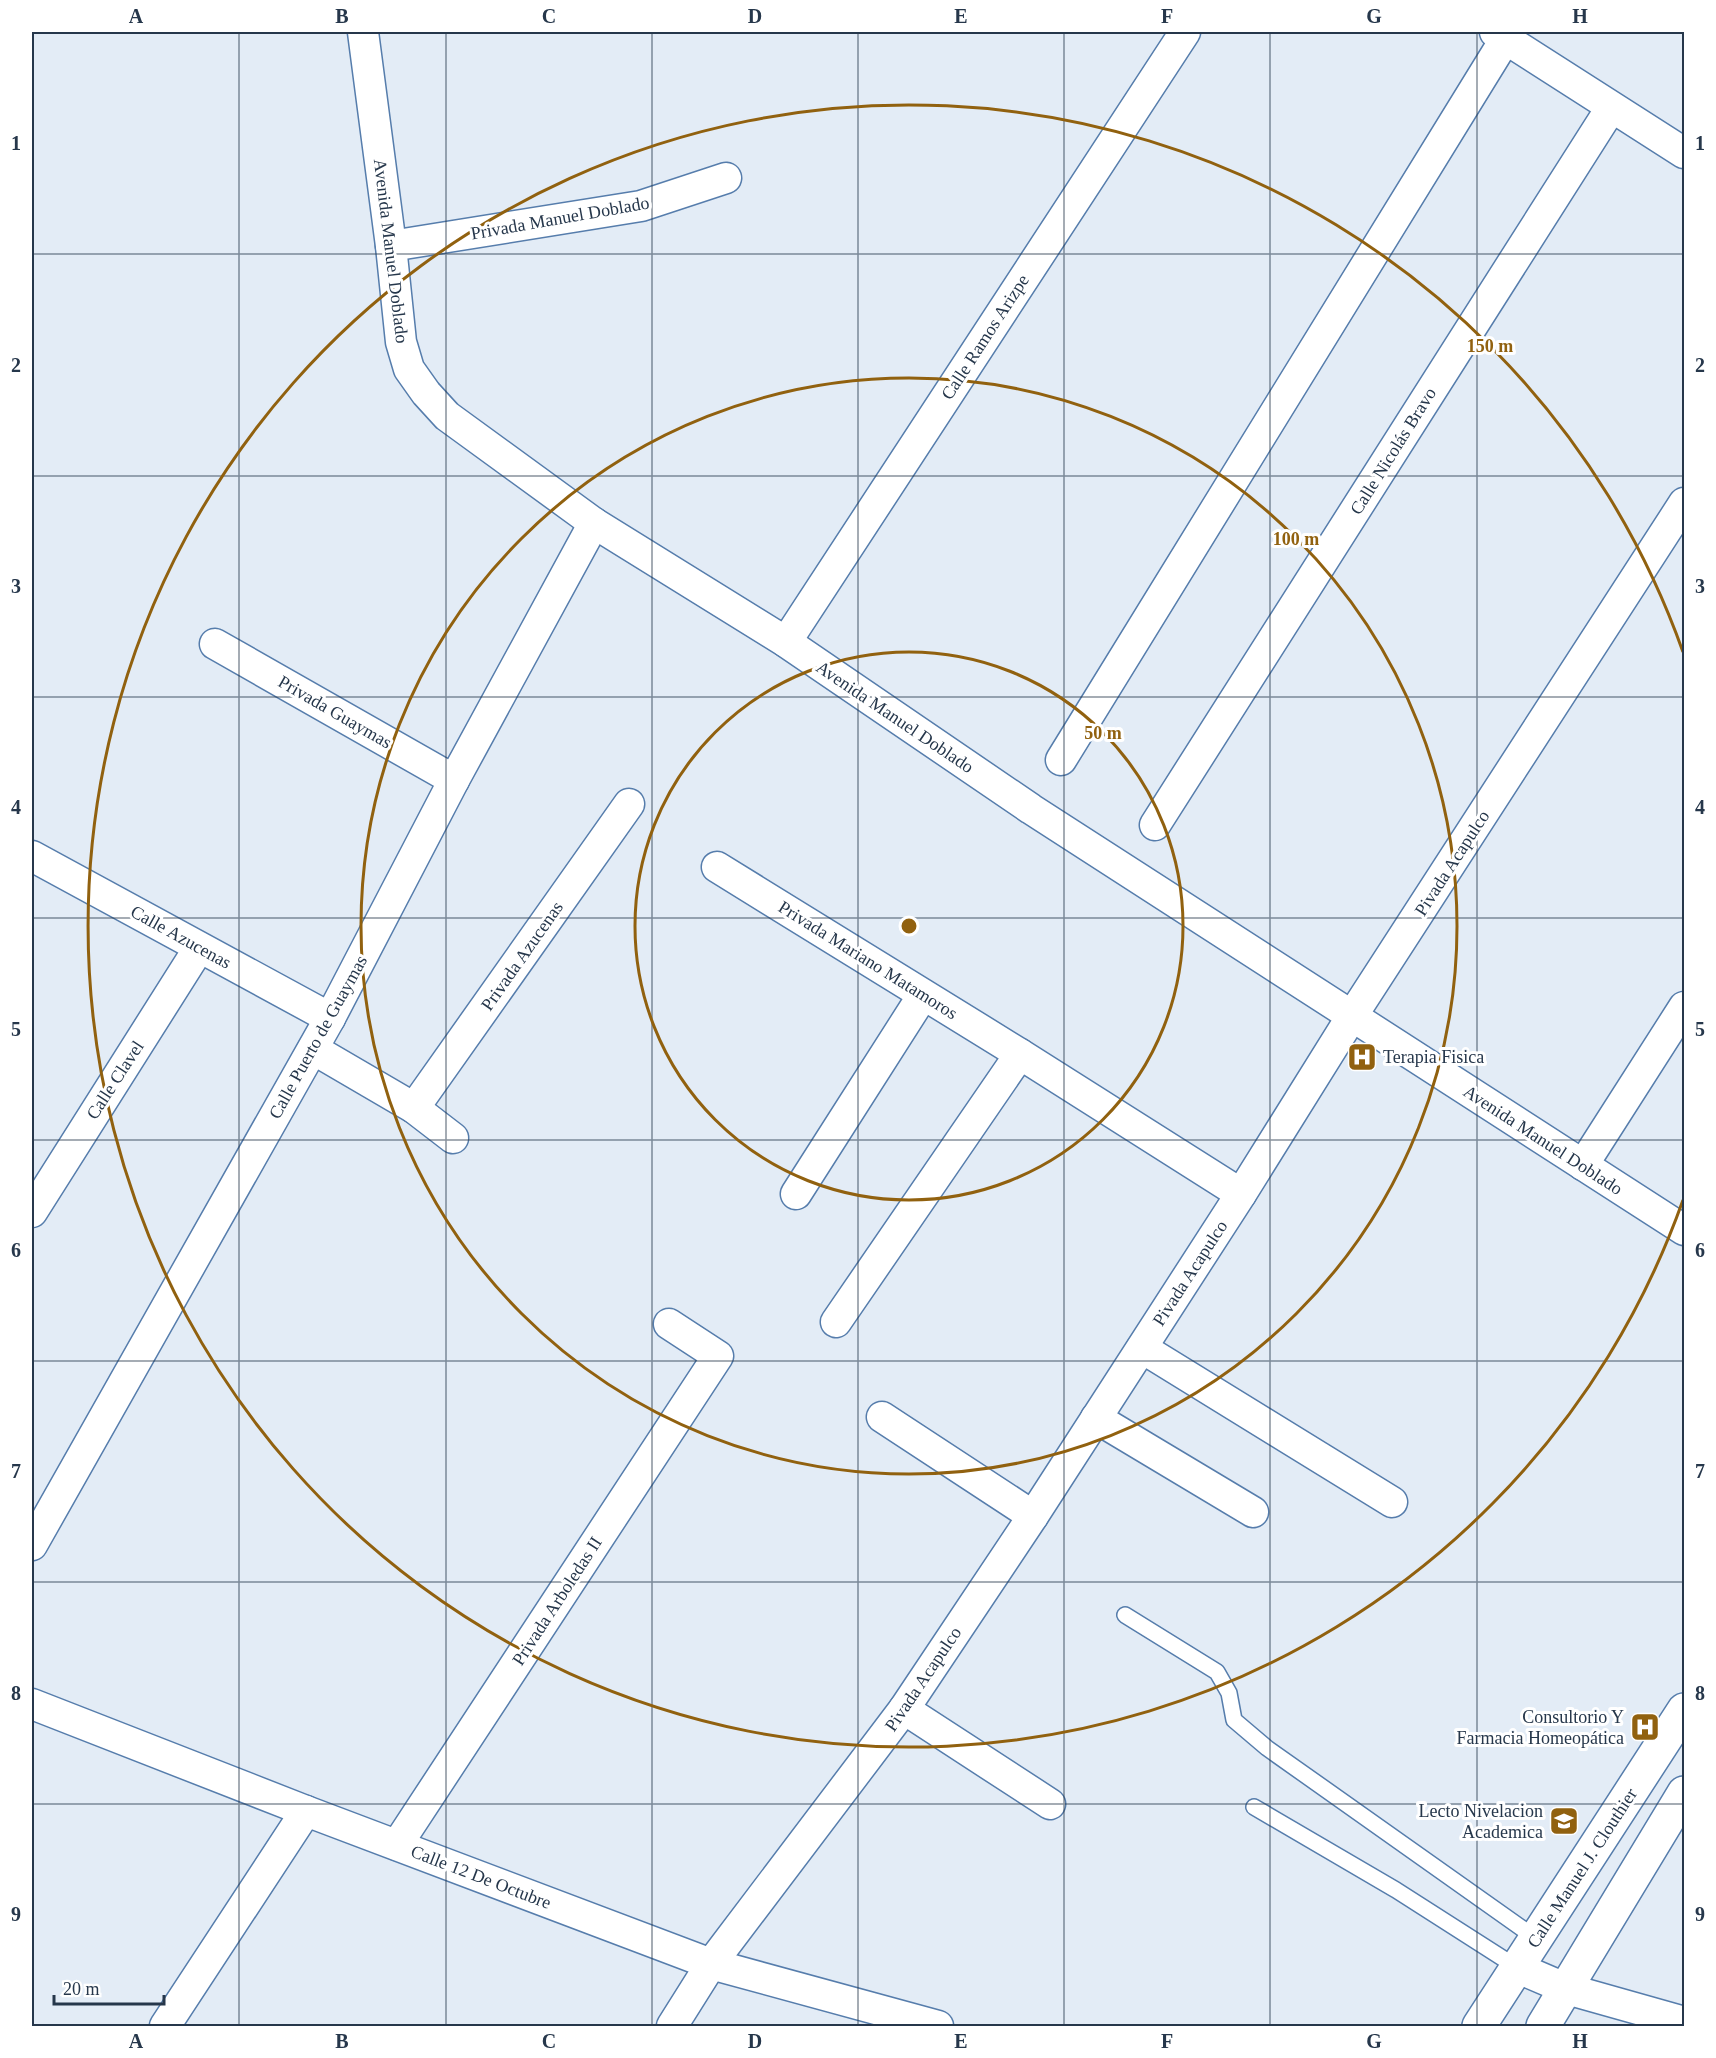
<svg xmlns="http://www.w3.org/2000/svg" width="1716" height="2058" viewBox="0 0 1716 2058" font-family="'Times New Roman',serif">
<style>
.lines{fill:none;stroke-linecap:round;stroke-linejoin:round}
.lane-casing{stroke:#567dac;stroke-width:18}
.street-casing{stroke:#567dac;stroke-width:33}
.secondary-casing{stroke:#567dac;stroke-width:36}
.lane{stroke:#fff;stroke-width:15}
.street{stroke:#fff;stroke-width:30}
.secondary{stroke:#fff;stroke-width:33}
.grid{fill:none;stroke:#26374b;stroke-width:1.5;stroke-opacity:0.55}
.ring{fill:none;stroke:#91610f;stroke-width:3}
.labels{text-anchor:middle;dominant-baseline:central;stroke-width:6;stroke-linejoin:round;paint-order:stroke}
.street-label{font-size:18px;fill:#26374b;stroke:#fff}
.poi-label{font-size:18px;fill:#26374b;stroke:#fff;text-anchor:end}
.centre{fill:#91610f;stroke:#fff;stroke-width:3}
.ring-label{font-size:18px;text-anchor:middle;font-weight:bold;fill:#91610f;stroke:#fff;stroke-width:6;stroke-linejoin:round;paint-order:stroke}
.neatline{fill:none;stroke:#26374b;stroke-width:2}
.grid-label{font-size:20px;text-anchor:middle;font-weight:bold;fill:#26374b}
</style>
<rect width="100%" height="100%" fill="#e3ecf6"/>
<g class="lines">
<g class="lane-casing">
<g id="lane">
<path d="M1125,1615L1217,1672L1229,1693L1234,1720L1267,1748L1537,1939"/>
<path d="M1254,1807L1396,1890L1518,1968"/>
</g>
</g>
<g class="street-casing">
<g id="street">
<path d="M363,32L391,246L401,342L409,369L426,393L447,416L594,523L786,642L1031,809L1684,1230"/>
<path d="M1495,32L1684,153"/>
<path d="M391,246L641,206L726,178"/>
<path d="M786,642L1185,32"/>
<path d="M215,644L454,780"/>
<path d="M1061,760L1506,38"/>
<path d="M1155,825L1611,108"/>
<path d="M32,856L330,1018"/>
<path d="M717,867L1020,1054L1241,1194"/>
<path d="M313,1049L414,1108L453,1138"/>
<path d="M414,1108L629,804"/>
<path d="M1583,1165L1684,1007"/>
<path d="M796,1194L923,995"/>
<path d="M32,1212L199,948"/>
<path d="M836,1322L1020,1054"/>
<path d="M1142,1348L1392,1502"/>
<path d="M882,1417L1033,1516"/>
<path d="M1096,1418L1253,1512"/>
<path d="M32,1545L330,1018L454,780L594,523"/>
<path d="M32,1704L306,1811L711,1964L938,2026"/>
<path d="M904,1709L1050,1804"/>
<path d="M397,1845L718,1356L669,1324"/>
<path d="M1518,1968L1567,1989L1684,2022"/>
<path d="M165,2026L306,1811"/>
<path d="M672,2026L711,1964L904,1709L1033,1516L1241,1194L1352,1016L1684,503"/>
</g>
</g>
<g class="secondary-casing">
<g id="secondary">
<path d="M1479,2026L1684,1710"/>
<path d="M1543,2026L1684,1793"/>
</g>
</g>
<use href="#lane" class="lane"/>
<use href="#street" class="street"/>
<use href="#secondary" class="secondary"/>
</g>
<path class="grid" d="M239,32V2026M446,32V2026M652,32V2026M858,32V2026M1064,32V2026M1270,32V2026M1477,32V2026M32,254H1684M32,476H1684M32,697H1684M32,918H1684M32,1140H1684M32,1361H1684M32,1582H1684M32,1804H1684"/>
<g class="ring">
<circle cx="909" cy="926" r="274"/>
<circle cx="909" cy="926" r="548"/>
<path d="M1683 1200A821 821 0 1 1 1683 652"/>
</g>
<defs>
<g id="hospital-square" transform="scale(1.5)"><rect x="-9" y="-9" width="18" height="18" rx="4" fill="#91610f" stroke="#fff"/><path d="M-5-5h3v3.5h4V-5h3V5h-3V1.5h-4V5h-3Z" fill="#fff"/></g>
<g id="school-square" transform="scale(1.5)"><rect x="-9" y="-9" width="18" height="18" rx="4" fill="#91610f" stroke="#fff"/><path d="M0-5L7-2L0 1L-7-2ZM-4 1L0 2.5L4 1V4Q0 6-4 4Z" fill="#fff"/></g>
</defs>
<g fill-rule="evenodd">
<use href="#hospital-square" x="1362" y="1057"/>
<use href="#hospital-square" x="1645" y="1727"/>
<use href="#school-square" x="1564" y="1821"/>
</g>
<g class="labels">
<g class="street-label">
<text transform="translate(560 218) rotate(-10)">Privada Manuel Doblado</text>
<text transform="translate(391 251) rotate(83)">Avenida Manuel Doblado</text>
<text transform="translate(985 337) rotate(-57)">Calle Ramos Arizpe</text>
<text transform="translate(1393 451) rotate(-58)">Calle Nicolás Bravo</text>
<text transform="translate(335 712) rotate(30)">Privada Guaymas</text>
<text transform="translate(895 717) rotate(34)">Avenida Manuel Doblado</text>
<text transform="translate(1452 863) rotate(-57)">Pivada Acapulco</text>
<text transform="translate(181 937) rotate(29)">Calle Azucenas</text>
<text transform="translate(522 956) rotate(-55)">Privada Azucenas</text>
<text transform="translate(868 960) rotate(32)">Privada Mariano Matamoros</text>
<text transform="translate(318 1037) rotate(-61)">Calle Puerto de Guaymas</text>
<text transform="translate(115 1080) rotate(-57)">Calle Clavel</text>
<text transform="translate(1543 1140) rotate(33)">Avenida Manuel Doblado</text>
<text transform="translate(1190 1273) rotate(-57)">Pivada Acapulco</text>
<text transform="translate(557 1601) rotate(-57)">Privada Arboledas II</text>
<text transform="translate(923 1679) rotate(-56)">Pivada Acapulco</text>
<text transform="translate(1582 1868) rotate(-57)">Calle Manuel J. Clouthier</text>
<text transform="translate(481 1877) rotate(21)">Calle 12 De Octubre</text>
</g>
<g class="poi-label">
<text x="1383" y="1057" text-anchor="start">Terapia Fisica</text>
<text x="1624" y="1717">Consultorio Y<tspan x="1624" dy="21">Farmacia Homeopática</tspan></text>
<text x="1543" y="1811">Lecto Nivelacion<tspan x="1543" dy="21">Academica</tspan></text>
</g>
</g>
<circle cx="909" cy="926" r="9" class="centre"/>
<g class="ring-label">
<text x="1490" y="352">150 m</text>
<text x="1296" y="545">100 m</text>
<text x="1103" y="739">50 m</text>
</g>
<rect width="1716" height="2058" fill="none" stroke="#ffffff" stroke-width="66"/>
<path d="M54 1995v9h110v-9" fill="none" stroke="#26374b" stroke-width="3"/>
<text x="63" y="1995" font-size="18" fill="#26374b" stroke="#ffffff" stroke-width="4.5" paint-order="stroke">20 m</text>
<rect x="33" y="33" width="1650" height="1992" class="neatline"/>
<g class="grid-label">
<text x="136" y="23">A</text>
<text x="342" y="23">B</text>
<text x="549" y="23">C</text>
<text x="755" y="23">D</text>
<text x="961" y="23">E</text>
<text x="1167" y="23">F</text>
<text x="1374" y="23">G</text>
<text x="1580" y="23">H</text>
<text x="16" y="150">1</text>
<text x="1700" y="150">1</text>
<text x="16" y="372">2</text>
<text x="1700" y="372">2</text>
<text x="16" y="593">3</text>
<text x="1700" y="593">3</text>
<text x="16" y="814">4</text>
<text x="1700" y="814">4</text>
<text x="16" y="1036">5</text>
<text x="1700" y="1036">5</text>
<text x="16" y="1257">6</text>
<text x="1700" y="1257">6</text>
<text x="16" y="1478">7</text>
<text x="1700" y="1478">7</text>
<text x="16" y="1700">8</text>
<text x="1700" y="1700">8</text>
<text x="16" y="1921">9</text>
<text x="1700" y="1921">9</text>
<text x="136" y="2048">A</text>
<text x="342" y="2048">B</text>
<text x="549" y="2048">C</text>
<text x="755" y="2048">D</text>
<text x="961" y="2048">E</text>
<text x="1167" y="2048">F</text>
<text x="1374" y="2048">G</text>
<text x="1580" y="2048">H</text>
</g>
</svg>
